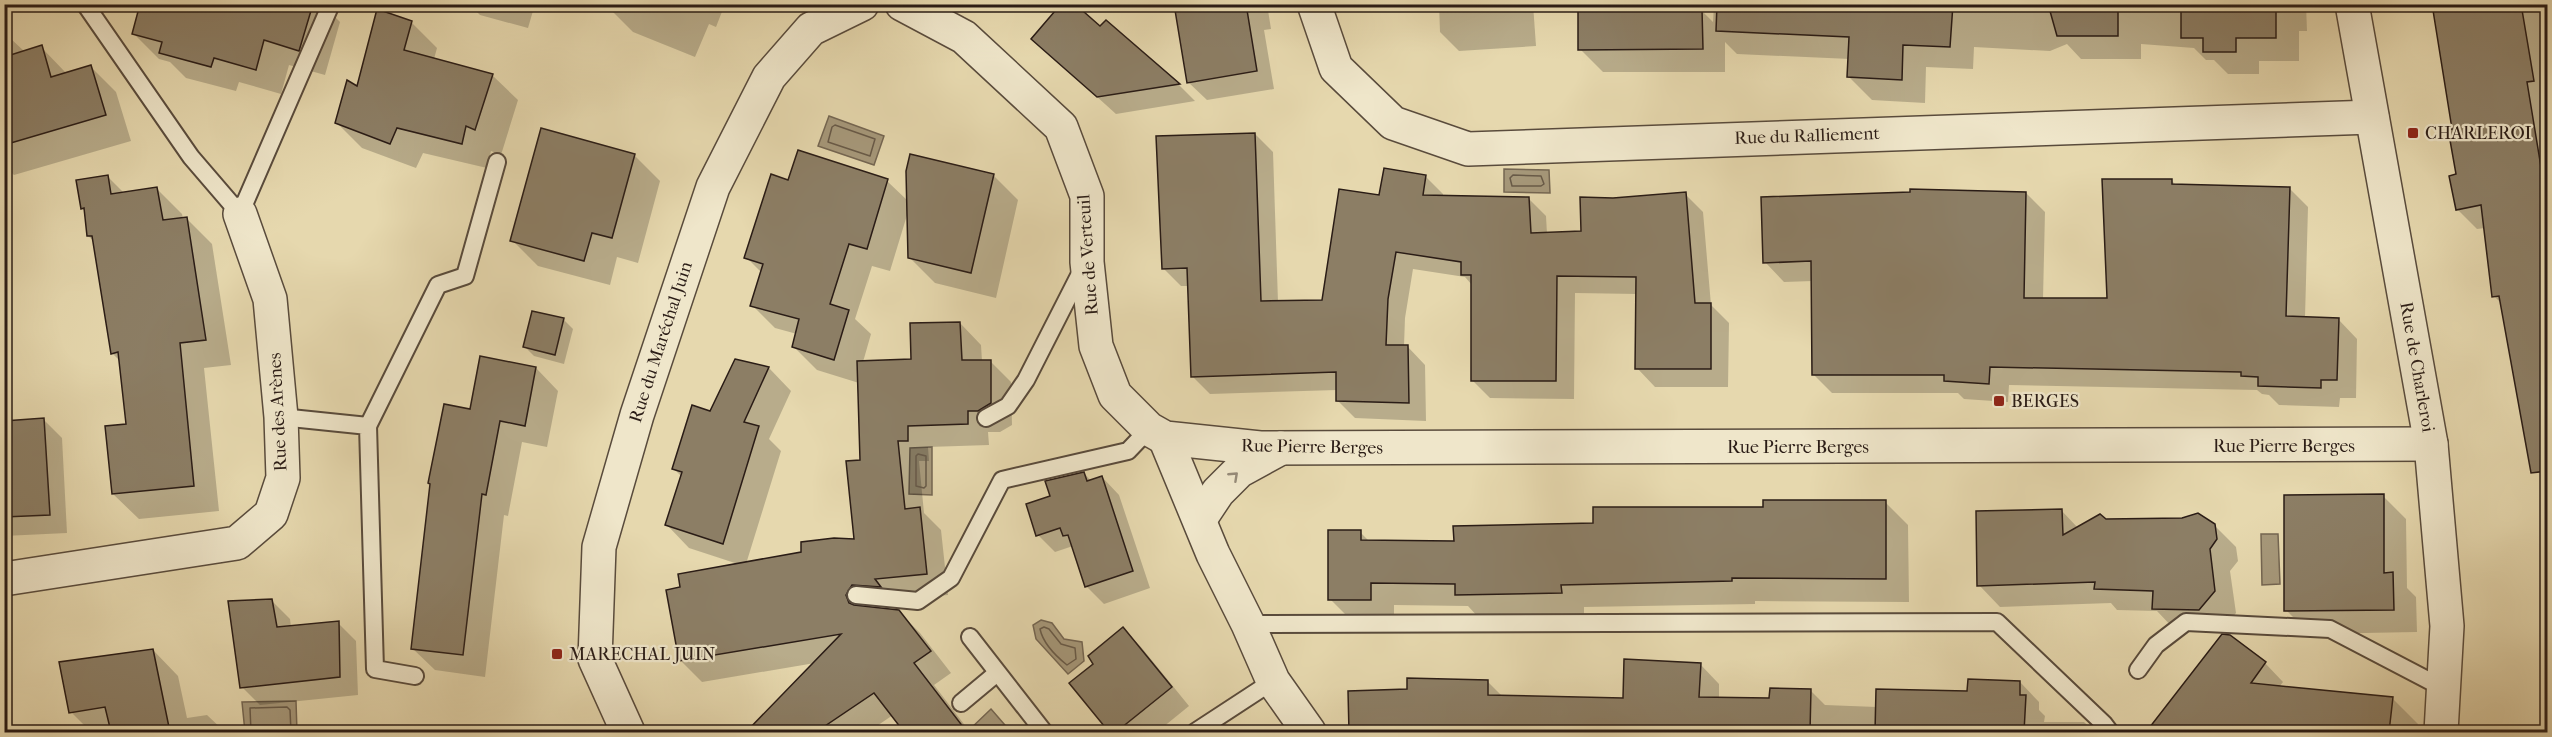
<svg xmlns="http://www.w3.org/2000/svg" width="2552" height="737" viewBox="0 0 2552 737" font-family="'IM FELL French Canon',serif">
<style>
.water{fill:#a6987a;stroke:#746652;stroke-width:1.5}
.shadow{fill:#0003}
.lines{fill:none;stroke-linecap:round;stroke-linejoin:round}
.shore{stroke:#685a48;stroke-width:1.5}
.building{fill:#8c7e65;stroke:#2a1c16;stroke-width:1.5}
.service-casing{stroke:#594b3c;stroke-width:20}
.minor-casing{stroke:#594b3c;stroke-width:36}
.tertiary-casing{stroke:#594b3c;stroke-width:36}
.service{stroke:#efe6ca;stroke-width:16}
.minor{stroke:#efe6ca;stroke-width:33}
.tertiary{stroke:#efe6ca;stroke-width:33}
.oneway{stroke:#968b79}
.poi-dot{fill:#8f2418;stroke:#efe6ca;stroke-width:2}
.labels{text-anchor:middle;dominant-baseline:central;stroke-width:4.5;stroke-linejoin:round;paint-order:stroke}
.poi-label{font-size:18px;fill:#2a1c16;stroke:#efe6ca;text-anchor:start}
.street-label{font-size:18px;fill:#2a1c16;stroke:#efe6ca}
</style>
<rect width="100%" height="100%" fill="#e6d8ae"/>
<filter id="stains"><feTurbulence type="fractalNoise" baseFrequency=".00333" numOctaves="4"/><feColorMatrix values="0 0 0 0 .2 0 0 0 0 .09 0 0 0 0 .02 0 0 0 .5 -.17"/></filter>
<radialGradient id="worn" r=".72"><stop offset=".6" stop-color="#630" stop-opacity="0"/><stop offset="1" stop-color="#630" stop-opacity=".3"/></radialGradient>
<g class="water">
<path d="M829,116L884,136L874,165L818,146Z"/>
<path d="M1504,169L1549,170L1550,193L1504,192Z"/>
<path d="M932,447V495L909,494L910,448Z"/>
<path d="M2261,534H2278L2280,584L2262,585Z"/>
<path d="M1041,620L1052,623L1064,639L1082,642L1084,661L1068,674L1036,639L1033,625Z"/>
<path d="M296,701L297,732H245L242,702Z"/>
<path d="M991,709L1011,732H967Z"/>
</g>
<g class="shadow">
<path d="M141,4H322L340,22L325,75L289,65L281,94L239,82L236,91L186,78L170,62L159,59L133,33Z"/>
<path d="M469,4H535L528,28L480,15Z"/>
<path d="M609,4H725L716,27L709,24L695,57L633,32L608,7Z"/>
<path d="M1176,4H1267L1271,29L1264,30L1274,89L1207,100L1188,82Z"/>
<path d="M1439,4H1533L1536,46L1459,51L1440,32Z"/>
<path d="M1579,4H1669V11L1701,10L1713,22L1714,4H2306L2307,31H2299V61H2259V74H2228L2214,60H2206L2194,48L2141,44V59H2081L2067,44L2050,51L1974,47L1973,69L1926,67L1925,103L1872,100L1849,77L1850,59L1737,54L1725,42V72H1603L1580,49Z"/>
<path d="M2548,4V101L2546,102L2548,113V484L2541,446L2503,305L2494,296L2485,228L2477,229L2457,209L2458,175L2453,130L2485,14Z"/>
<path d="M378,11L412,23L437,48L434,59L492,75L518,100L501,155L491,151L487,168L423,153L416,168L362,148L336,122L358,88Z"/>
<path d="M4,14L10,38L25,52L41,47L67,74L91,67L116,92L131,141L14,175L4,165Z"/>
<path d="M1106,22L1179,85L1195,101L1116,114L1033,39L1100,29Z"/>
<path d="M542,130L635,156L660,181L638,263L617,257L610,285L538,266L512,240Z"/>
<path d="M1255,134L1273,152L1278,302L1323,301L1381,197L1425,176L1443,194V197L1528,198L1546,216L1547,234L1582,233L1613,199L1685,194L1703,212L1711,305L1729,323L1728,387H1655L1637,368V294L1575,293L1574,399L1490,398L1472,380V285L1465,277L1413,269L1405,318L1404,346H1407L1425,365L1426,421L1355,418L1337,400V390L1210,394L1192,376L1189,286H1181L1163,268Z"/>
<path d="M993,175L1018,200L996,298L935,283L910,258L908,212L890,271L872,266L855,319L871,334L863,362L913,360L960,323L981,345L982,361H990L1011,382L1012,425L1000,432H988L989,445L928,447L929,461H919L924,513L941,530L948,595L895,600L900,607L872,606L871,609L898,611L920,633L951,673L934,685L970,732H906L893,715L868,732H749L815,663L702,682L681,661L682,588L741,565L689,548L667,525L682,477L674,469L711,413L736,360L769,368L791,391L769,439L781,451L746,564L803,554L856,540L861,461L859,383L817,370L794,347L797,334L775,328L752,305L762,273L746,257L789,182L887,181L908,201Z"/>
<path d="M108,177L124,193L157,189L182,214L183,219L186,218L212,244L231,365L204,368L219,511L139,519L113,494L128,425L121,362L112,353L95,242L88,236L86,212L82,208Z"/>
<path d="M2172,181L2176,185L2289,188L2308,207L2305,318L2338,319L2357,339L2356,398H2340L2339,407L2279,405L2269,395L2262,394L2257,390L2009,385L2008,402L1964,399L1958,393H1832L1813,374V281L1784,282L1765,262L2026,193L2045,212L2043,299L2109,300Z"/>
<path d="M533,312L564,320L573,329L564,364L534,356L525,347Z"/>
<path d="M536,368L558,391L547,447L522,442L508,516L504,515L485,677L435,670L412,648L471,410Z"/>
<path d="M44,420L62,438L67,533L4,536V422Z"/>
<path d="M1084,473L1091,481L1102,477L1119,495L1150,588L1104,604L1086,586L1073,546L1055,552L1038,535L1052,497Z"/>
<path d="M2383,496L2406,519L2407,588L2416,597L2417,632L2310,634L2286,610Z"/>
<path d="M1885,502L1908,525L1909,602L1755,601V604L1584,607V616L1479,618L1468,606L1394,605V623L1353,622L1330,599L1360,532L1370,542H1455L1594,525L1764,508Z"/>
<path d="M2061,510L2078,528L2105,520L2214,525L2236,547L2238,561L2230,571L2236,613L2221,631L2175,630L2157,611L2117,610L2111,603L2000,607L1979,585Z"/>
<path d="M271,600L290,619L291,627L338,623L356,641L358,695L260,705L242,687Z"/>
<path d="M1123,629L1141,647L1189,706L1157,732H1111L1071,684L1095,664Z"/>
<path d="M2222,636H2229L2265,663L2283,682L2279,687L2392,698L2418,724L2417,732H2307L2308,724L2301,732H2148Z"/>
<path d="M153,650L178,676L187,718L207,715L225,732H91L71,712Z"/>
<path d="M1700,664L1719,684V699L1771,700L1810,690L1825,705L1877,707L2020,682L2039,702V710L2045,716L2044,722H2084L2095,732H1351L1350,692L1408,690L1487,681L1503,697L1624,699Z"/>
<path d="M4,709L6,710L9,732H4Z"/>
</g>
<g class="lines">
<g class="shore">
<path d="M835,125L875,139L870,156L828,142L832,127Z"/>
<path d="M1513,175L1541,176L1544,184L1541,186H1512L1510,178Z"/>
<path d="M918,454L926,456V486L924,488L916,486V456Z"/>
<path d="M1044,627L1049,629L1061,644L1075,648L1076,659L1067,665C1057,657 1043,643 1040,629Z"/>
<path d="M251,732L250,708L287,707L290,710L291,732"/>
</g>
</g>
<g class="building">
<path d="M140,4H313L299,51L264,40L256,70L214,58L211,67L159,53L162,42L132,34Z"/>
<path d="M1061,4H1075L1100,26L1106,20L1180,84L1097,97L1031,39Z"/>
<path d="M1174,4H1246L1257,71L1187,83Z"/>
<path d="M1578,4H1647V10L1702,9L1703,49L1578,50Z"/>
<path d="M1717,4H1953L1950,47L1903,45L1902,80L1847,77L1849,37L1716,31Z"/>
<path d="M2048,4H2118V36H2057Z"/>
<path d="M2181,4H2276V38H2236V52H2203V38H2181Z"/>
<path d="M2432,4H2521L2534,81L2527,82L2542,173L2547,172V471L2531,473L2499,296L2492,297L2481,205L2456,210L2449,176L2456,174L2448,129H2452Z"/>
<path d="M377,9L412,21L404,50L493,74L475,130L466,126L462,144L397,128L390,144L335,123L347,80L357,86Z"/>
<path d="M42,45L51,77L91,65L106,115L4,145V57Z"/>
<path d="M541,128L635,154L612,238L592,233L584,261L510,241Z"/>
<path d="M1255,133L1261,301L1322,300L1339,189L1379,195L1384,168L1426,175L1423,195L1529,197L1531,233L1581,231L1580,197L1613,198L1686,192L1695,303H1711V369H1635L1636,277L1557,276L1556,381H1471V275H1461V262L1396,252L1388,299L1386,345H1408L1409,403L1336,401V372L1191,377L1187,268L1162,269L1156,136Z"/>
<path d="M798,150L888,179L867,249L849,244L830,304L849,310L834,360L792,347L799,319L750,306L763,264L744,258L771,174L788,180Z"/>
<path d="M910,154L994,174L971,273L908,258L906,171Z"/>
<path d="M108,175L111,194L157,187L163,220L187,217L206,340L180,343L194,486L112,494L105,426L126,424L118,352L111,354L92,236H87L84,208L81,209L76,180Z"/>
<path d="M2102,179H2172V184L2290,187L2286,316L2339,318L2337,380H2321V388L2258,386V377L2241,376V372L1990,367L1989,384L1944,381V375H1812L1811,261L1763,263L1761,197L1910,192V189L2026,192L2024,298H2107Z"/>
<path d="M532,311L564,318L555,355L523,347Z"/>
<path d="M960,322L962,360H991V403L978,411H968V424L908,426V441H898L905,509L920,507L927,574L875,579L881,587L852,585L846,595L849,603L854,605L899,610L931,651L914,663L967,732H904L874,693L816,732H746L841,634L679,661L666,590L680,587L678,574L801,552V542L834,538L854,539L846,461L860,460L857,361L911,359L910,323Z"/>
<path d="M480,356L536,367L525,426L500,421L486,495L482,494L463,655L411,649L430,484L428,483L444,404L470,409Z"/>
<path d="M735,359L769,367L744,422L759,426L723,544L665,525L682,472L672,469L692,405L710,411Z"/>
<path d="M44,418L50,515L4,517V421Z"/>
<path d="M1084,472L1087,481L1102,476L1133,571L1085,587L1068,535L1063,536L1060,528L1036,536L1026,504L1050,496L1045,481Z"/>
<path d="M2384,494V573L2393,572L2394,610L2284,611V495Z"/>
<path d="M1763,500H1886V579L1732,578V581L1561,585L1562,593L1455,595V584L1371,583V600H1328V530H1361V540L1454,541L1453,526L1593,523V507H1763Z"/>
<path d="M2062,509L2063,535L2100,514L2106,519L2182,518L2198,513L2215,524L2217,539L2210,549L2215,591L2199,610L2152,609L2153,591L2094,589L2095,582L1977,586L1976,511Z"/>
<path d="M272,599L277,627L339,621L340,677L240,688L228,601Z"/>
<path d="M1123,627L1172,687L1116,732H1109L1069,683L1093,664L1088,656Z"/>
<path d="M2222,634L2230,635L2266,662L2251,683L2393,697L2389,732H2146Z"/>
<path d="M153,649L170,732H111L105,707L69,713L59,662Z"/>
<path d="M1624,659L1701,663L1699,697L1769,698L1770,688L1811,689L1810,732H1349L1348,691L1407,689V678L1488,680V695L1623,698Z"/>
<path d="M1968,679L2020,681V695H2026L2024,732H1875L1876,689L1967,691Z"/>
</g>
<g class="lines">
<g class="service-casing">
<g id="service">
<path d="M85,4L191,157L240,214L331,4"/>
<path d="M281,417L368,426L375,669L415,676"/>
<path d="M986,418L1008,406L1026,380L1082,270"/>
<path d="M368,426L438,285L465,276L497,162"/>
<path d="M856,595L918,601L951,578L1002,480L1128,451L1149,429"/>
<path d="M1248,624L1997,622L2104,724L2110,732"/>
<path d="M970,637L1044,732"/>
<path d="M2138,670L2156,645L2186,622L2330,629L2443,688"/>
<path d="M961,703L997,673"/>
<path d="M1195,732L1273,681"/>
</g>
</g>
<g class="minor-casing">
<g id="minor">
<path d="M1314,4L1336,68L1393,123L1468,149L2372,117"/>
<path d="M1165,438L1213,554L1248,624L1273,681L1309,732"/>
<path d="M1200,519L1218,492L1239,471L1281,448"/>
<path d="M4,579L237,543L271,514L283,478L281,417L270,299L240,214"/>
</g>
</g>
<g class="tertiary-casing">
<g id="tertiary">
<path d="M902,4L964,37L1061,127L1087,196V262L1096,346L1115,395L1149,429L1165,438L1260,448L2431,444"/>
<path d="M2352,4L2431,444L2447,626L2441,732"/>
<path d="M628,732L595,659L599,547L637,415L713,187L769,77L811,29L862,4"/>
</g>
</g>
<use href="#service" class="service"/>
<use href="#minor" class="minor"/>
<use href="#tertiary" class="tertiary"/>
</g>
<defs><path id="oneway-chevron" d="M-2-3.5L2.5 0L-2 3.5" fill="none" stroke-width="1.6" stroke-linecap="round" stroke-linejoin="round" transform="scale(1.5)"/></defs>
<use class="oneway" href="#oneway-chevron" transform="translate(1234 476) rotate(-43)"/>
<g class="poi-dot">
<rect x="2407" y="127" width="12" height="12" rx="3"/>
<rect x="1993" y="395" width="12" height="12" rx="3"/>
<rect x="551" y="648" width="12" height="12" rx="3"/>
</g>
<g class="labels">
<g class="poi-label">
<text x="2425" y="133">CHARLEROI</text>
<text x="2011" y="401">BERGES</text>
<text x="569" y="654">MARECHAL JUIN</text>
</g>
<g class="street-label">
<text transform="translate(1807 136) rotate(-2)">Rue du Ralliement</text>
<text transform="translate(1088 255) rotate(-94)">Rue de Verteuil</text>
<text transform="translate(661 342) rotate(-72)">Rue du Maréchal Juin</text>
<text transform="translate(2417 367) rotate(80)">Rue de Charleroi</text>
<text transform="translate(278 412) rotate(-93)">Rue des Arènes</text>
<text x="2284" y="446">Rue Pierre Berges</text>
<text transform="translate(1312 447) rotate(1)">Rue Pierre Berges</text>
<text x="1798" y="447">Rue Pierre Berges</text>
</g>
</g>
<rect width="2552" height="737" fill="none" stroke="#e6d8ae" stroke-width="24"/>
<rect x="6" y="6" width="2540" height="725" fill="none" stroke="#2a1c16" stroke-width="3"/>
<rect x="12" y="12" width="2528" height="713" fill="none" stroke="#2a1c16" stroke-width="1.5"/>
<rect width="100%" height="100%" filter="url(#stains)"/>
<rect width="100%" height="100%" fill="url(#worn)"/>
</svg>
